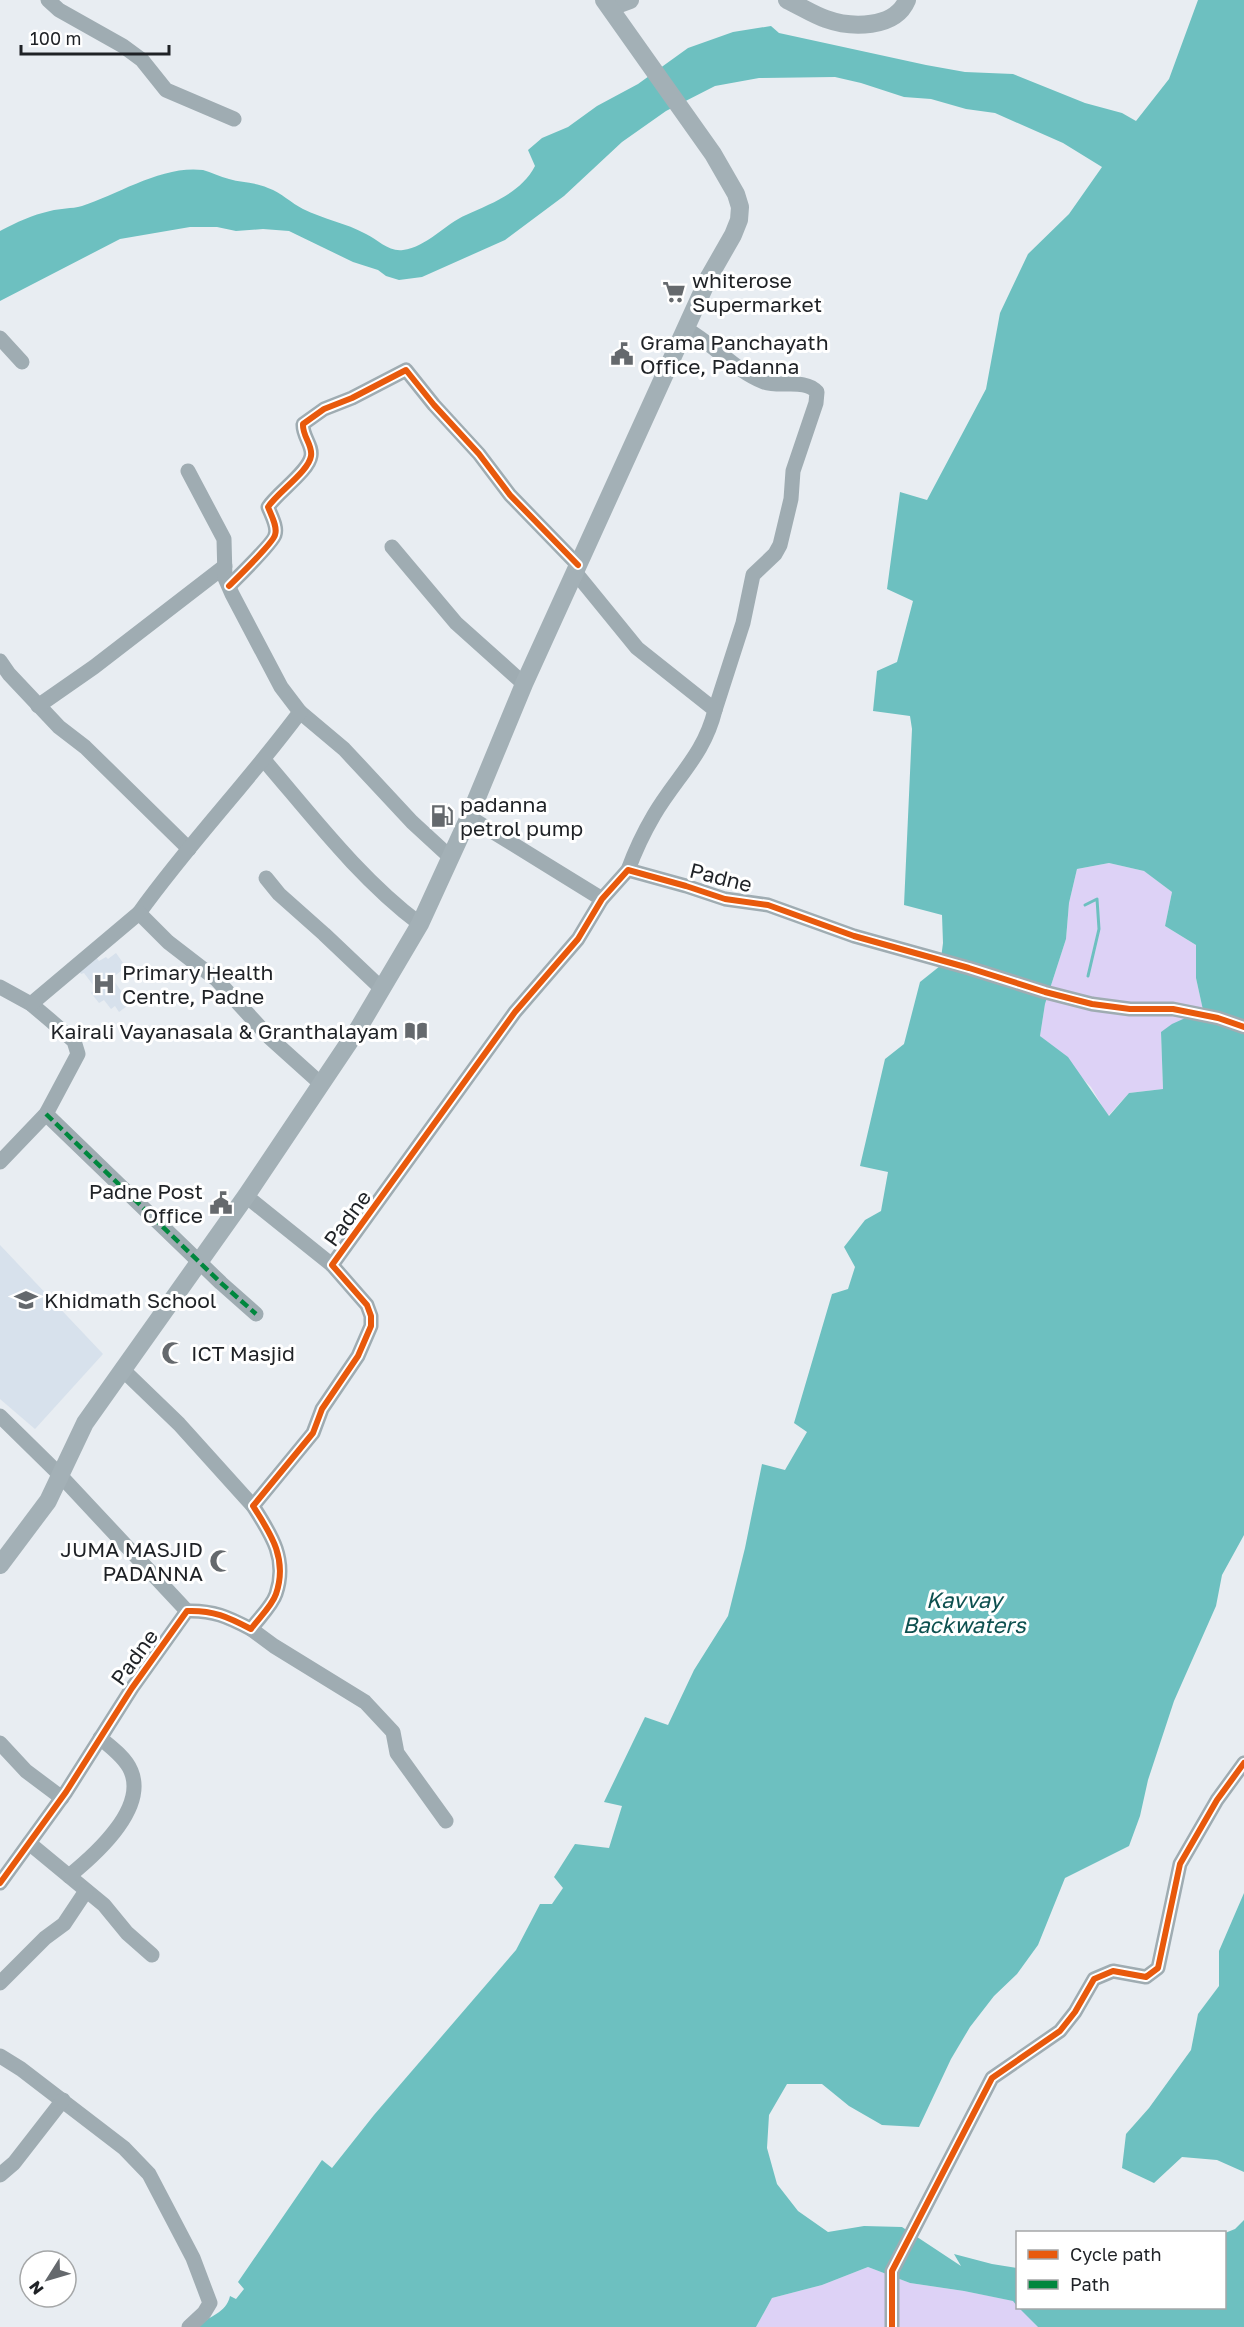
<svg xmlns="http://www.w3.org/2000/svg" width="1244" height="2327" viewBox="0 0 1244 2327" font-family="'Golos Text',sans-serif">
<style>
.built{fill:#d7e1ec}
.green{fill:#ddd2f6}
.water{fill:#6dc0c0;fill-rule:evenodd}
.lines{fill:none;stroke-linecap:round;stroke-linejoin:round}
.stream{stroke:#6dc0c0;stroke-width:3}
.minor{stroke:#9facb2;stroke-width:15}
.major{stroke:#a3b0b6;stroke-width:18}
.quiet{stroke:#00873e;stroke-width:4.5;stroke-dasharray:9 4.5;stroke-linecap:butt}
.cycleway-casing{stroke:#fff;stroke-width:10}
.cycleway{stroke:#e8590c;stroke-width:6}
.labels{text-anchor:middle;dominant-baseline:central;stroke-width:6;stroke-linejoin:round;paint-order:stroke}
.poi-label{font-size:21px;fill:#1f2226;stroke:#fff;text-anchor:start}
.street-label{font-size:21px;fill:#1f2226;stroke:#fff}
.water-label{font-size:22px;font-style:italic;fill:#0d504f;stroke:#fff}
</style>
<rect width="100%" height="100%" fill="#e8edf2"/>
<g class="built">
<path d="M116,953L126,967L112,978L126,998L123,1001L127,1006L119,1012L115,1006L111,1009L104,1000L99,1003L91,993L96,989L84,973L81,974L78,969L95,956L99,961L106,957L108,959Z"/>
<path d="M0,1245L103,1354L35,1429L0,1399Z"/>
</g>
<g class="green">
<path d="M1109,863L1144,871L1172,892L1165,926L1196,945V978L1203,1010L1161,1032L1163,1089L1129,1093L1108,1116L1091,1087L1040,1036L1045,1004L1066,939L1069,903L1077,869Z"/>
<path d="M868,2267L910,2283L964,2291L1014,2301L1038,2327H756L772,2298L822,2285Z"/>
</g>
<g class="water">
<path d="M1198,0H1244V1535L1222,1575L1216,1606L1174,1701L1148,1780L1140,1816L1129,1846L1065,1878L1038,1945L1017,1974L994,1996L970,2027L951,2059L919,2127L882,2125L849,2106L822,2084H787L769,2115L767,2148L777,2184L798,2211L828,2232L864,2226L902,2227L961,2266L954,2254L992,2264L1017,2268V2306L1013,2301L964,2291L910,2283L868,2267L822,2285L772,2298L756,2327H198C209,2315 226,2314 230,2296L236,2299L244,2289L238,2282L322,2160L332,2168L374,2115L516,1950L540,1904H552L563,1888L554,1877L575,1844L609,1848L622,1806L604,1802L645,1717L668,1725L694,1670L728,1616L745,1548L762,1464L785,1470L807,1432L794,1423L832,1294L848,1289L855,1267L844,1247L865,1220L881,1211L888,1172L860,1166L885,1059L904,1044L920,982L940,966L943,943L942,915L904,905L912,729L910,716L873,711L877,671L897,662L913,601L887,589L900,492L927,500L986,389L1000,313L1028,254L1069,214L1102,167L1063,143L995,113L966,109L931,99L904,97L861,83L835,77L759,78L715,86L666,111L622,142L564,196L505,240L422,277L399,280L386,276L378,270L353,262L289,231L263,229L236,231L217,227H190L120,239L0,301V231C17,222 32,215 50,211C61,208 71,209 82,206C119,194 162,165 203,170C211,172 220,177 229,179C242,183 255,182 268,188C282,193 291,203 303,209C323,219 346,223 366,234C378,240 389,252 403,250C427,247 445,224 466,215C492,203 521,193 535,166L528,150L542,138L568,127L597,106L638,84L688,48L733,32L771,26L779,33L926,65L965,72L1013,74L1085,103L1122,113L1136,121L1169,79ZM1109,863L1144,871L1172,892L1165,926L1196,945V978L1203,1010L1172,1024L1161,1032L1163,1089L1129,1093L1109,1116L1068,1057L1040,1036L1045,1004L1066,939L1069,903L1077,869Z"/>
<path d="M1244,1893V2172L1217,2160L1182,2157L1154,2183L1122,2168L1126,2134L1149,2108L1191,2050L1198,2014L1219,1986V1951Z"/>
<path d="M1244,2220V2327H1038L1019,2308H1224L1225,2233L1235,2229Z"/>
</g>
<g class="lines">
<path class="stream" d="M1085,905L1097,899L1099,929L1088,976"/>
<g class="minor">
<path d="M48,0L59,10L123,46L142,60L166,90L234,119"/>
<path d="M686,329C714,344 734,370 764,382C780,388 805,378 817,392L816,403L793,471L791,499L780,545L775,554L753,575L743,623L715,710"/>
<path d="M0,338L22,362"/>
<path d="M392,547L456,623L524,684"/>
<path d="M575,572L637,648L715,710C704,755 677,776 654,815C644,832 635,851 628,870"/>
<path d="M229,586C237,578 273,543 275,535C278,527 271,515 268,507C277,493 309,471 311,456C313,445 302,436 303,424L324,409L352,398L406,370L434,405L479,454L510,495L578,565"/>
<path d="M0,661L9,674L59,727L85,747L189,849"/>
<path d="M38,706L94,667L225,566"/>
<path d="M300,712L344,749L412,822L450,857"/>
<path d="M264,760C313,817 360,879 420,924"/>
<path d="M469,817L602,899"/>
<path d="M266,878L279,894L324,934L382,989"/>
<path d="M139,913C189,843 249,781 300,712L281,687L232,594L225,578L224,539L188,471"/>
<path d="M0,987L31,1004L50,1020L74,1041L78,1054L46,1114L0,1162"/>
<path d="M31,1004L139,913L168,942L216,979L270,1038L320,1083"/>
<path d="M46,1114L221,1283L256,1314"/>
<path d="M246,1196L332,1265"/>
<path d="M122,1369L179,1424L253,1506"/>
<path d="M0,1416L59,1474L187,1611"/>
<path d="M251,1629L274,1646L365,1702L393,1732L397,1753L446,1821"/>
<path d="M0,1743L26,1771L62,1798"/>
<path d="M29,1843L104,1905L127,1933L152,1955"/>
<path d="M69,1876C95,1855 147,1809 131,1771C126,1758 110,1746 100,1738"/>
<path d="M0,1883L66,1792L132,1688L187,1611C213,1610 228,1617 251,1629C258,1619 272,1606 276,1594C288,1559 271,1534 253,1506L313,1433L322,1409L358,1356L371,1326V1316L367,1305L332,1265L515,1012L578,939L602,899L628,870L686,886L725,899L768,905L854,936L969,968L1045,992L1092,1004L1130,1009H1173L1218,1018L1244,1027"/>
<path d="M0,1983L45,1938L64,1924L86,1891"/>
<path d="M0,2056L21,2069L124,2148L149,2174L193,2258L210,2303L204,2313L189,2327"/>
<path d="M0,2175L14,2163L63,2100"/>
<path d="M892,2327V2271L992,2078L1060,2031L1075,2012L1094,1979L1113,1971L1146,1977L1158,1968L1180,1864L1217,1800L1244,1763"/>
</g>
<g class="major">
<path d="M787,0C800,6 812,14 826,19C851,28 895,29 907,0"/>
<path d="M611,7L630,0"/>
<path d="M0,1565L48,1501L85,1423L246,1196L358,1029L420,924L469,817L524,684L709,277L733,235L739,220L740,207L736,194L713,154L604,0"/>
</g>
<path class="quiet" d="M46,1114L221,1283L256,1314"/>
<g class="cycleway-casing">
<g id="cycleway">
<path d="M229,586C237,578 273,543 275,535C278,527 271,515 268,507C277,493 309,471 311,456C313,445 302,436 303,424L324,409L352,398L406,370L434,405L479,454L510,495L578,565"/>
<path d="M0,1883L66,1792L132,1688L187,1611C213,1610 228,1617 251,1629C258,1619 272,1606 276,1594C288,1559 271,1534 253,1506L313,1433L322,1409L358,1356L371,1326V1316L367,1305L332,1265L515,1012L578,939L602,899L628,870L686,886L725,899L768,905L854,936L969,968L1045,992L1092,1004L1130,1009H1173L1218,1018L1244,1027"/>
<path d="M892,2327V2271L992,2078L1060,2031L1075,2012L1094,1979L1113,1971L1146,1977L1158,1968L1180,1864L1217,1800L1244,1763"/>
</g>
</g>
<use href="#cycleway" class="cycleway"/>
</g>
<defs>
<g id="supermarket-bare" transform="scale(1.8)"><path d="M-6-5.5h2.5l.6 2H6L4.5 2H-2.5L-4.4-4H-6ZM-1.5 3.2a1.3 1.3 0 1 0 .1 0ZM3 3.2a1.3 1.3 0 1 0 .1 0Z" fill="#65696d" stroke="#fff" stroke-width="2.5" paint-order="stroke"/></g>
<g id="civic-bare" transform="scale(1.8)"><path d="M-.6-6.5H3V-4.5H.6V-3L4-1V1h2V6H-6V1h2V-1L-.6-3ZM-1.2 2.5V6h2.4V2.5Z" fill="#65696d" stroke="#fff" stroke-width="2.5" paint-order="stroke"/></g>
<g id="fuel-bare" transform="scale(1.8)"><path d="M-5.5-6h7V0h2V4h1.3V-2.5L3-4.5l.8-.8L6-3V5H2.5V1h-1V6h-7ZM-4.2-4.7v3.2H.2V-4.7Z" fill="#65696d" stroke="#fff" stroke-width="2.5" paint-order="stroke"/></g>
<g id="hospital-bare" transform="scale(1.8)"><path d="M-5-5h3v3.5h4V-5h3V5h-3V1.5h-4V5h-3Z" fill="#65696d" stroke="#fff" stroke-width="2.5" paint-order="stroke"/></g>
<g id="library-bare" transform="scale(1.8)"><path d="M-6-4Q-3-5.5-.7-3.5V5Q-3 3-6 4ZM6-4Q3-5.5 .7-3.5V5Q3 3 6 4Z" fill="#65696d" stroke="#fff" stroke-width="2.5" paint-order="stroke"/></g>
<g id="school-bare" transform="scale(1.8)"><path d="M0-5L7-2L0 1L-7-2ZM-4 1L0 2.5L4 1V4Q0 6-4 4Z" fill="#65696d" stroke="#fff" stroke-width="2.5" paint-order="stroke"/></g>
<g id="mosque-bare" transform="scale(1.8)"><path d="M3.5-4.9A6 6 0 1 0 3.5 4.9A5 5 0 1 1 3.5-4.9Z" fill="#65696d" stroke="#fff" stroke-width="2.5" paint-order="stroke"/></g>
</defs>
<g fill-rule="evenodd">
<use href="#supermarket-bare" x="674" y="292"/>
<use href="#civic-bare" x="622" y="354"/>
<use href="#fuel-bare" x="442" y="816"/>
<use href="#hospital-bare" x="104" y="984"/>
<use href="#library-bare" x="416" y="1031"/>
<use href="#civic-bare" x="221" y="1203"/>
<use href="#school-bare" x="26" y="1300"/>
<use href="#mosque-bare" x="173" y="1353"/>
<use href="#mosque-bare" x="221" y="1561"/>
</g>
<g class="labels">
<g class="poi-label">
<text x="692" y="280">whiterose<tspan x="692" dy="24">Supermarket</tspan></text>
<text x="640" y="342">Grama Panchayath<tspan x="640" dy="24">Office, Padanna</tspan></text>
<text x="460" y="804">padanna<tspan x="460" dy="24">petrol pump</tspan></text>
<text x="122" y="972">Primary Health<tspan x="122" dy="24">Centre, Padne</tspan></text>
<text x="398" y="1031" text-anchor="end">Kairali Vayanasala &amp; Granthalayam</text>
<text x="203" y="1191" text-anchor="end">Padne Post<tspan x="203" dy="24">Office</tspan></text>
<text x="44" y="1300">Khidmath School</text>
<text x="191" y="1353">ICT Masjid</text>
<text x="203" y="1549" text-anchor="end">JUMA MASJID<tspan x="203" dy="24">PADANNA</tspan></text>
</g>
<g class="street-label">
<text transform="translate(721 877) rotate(14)">Padne</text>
<text transform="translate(347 1218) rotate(-54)">Padne</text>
<text transform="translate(134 1657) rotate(-54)">Padne</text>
</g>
<g class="water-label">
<text x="964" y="1599">Kavvay<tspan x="964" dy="25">Backwaters</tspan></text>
</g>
</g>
<rect x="1016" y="2231" width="210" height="78" fill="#ffffff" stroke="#a5a7a8" stroke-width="1.5"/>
<rect x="1028" y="2250" width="30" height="9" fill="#e8590c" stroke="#a5a7a8" stroke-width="1.5"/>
<text x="1070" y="2261" font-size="18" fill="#1f2226">Cycle path</text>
<rect x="1028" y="2280" width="30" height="9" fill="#00873e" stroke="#a5a7a8" stroke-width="1.5"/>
<text x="1070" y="2291" font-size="18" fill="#1f2226">Path</text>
<g transform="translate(48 2279) rotate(233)"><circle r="28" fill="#ffffff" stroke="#a5a7a8" stroke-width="1.5"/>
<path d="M0-4.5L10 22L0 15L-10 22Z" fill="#65696d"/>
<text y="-9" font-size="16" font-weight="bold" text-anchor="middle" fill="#1f2226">N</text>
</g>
<path d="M21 45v9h148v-9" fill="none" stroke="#1f2226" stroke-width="3"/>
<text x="30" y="45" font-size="18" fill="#1f2226" stroke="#ffffff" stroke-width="4.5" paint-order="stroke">100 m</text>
</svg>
